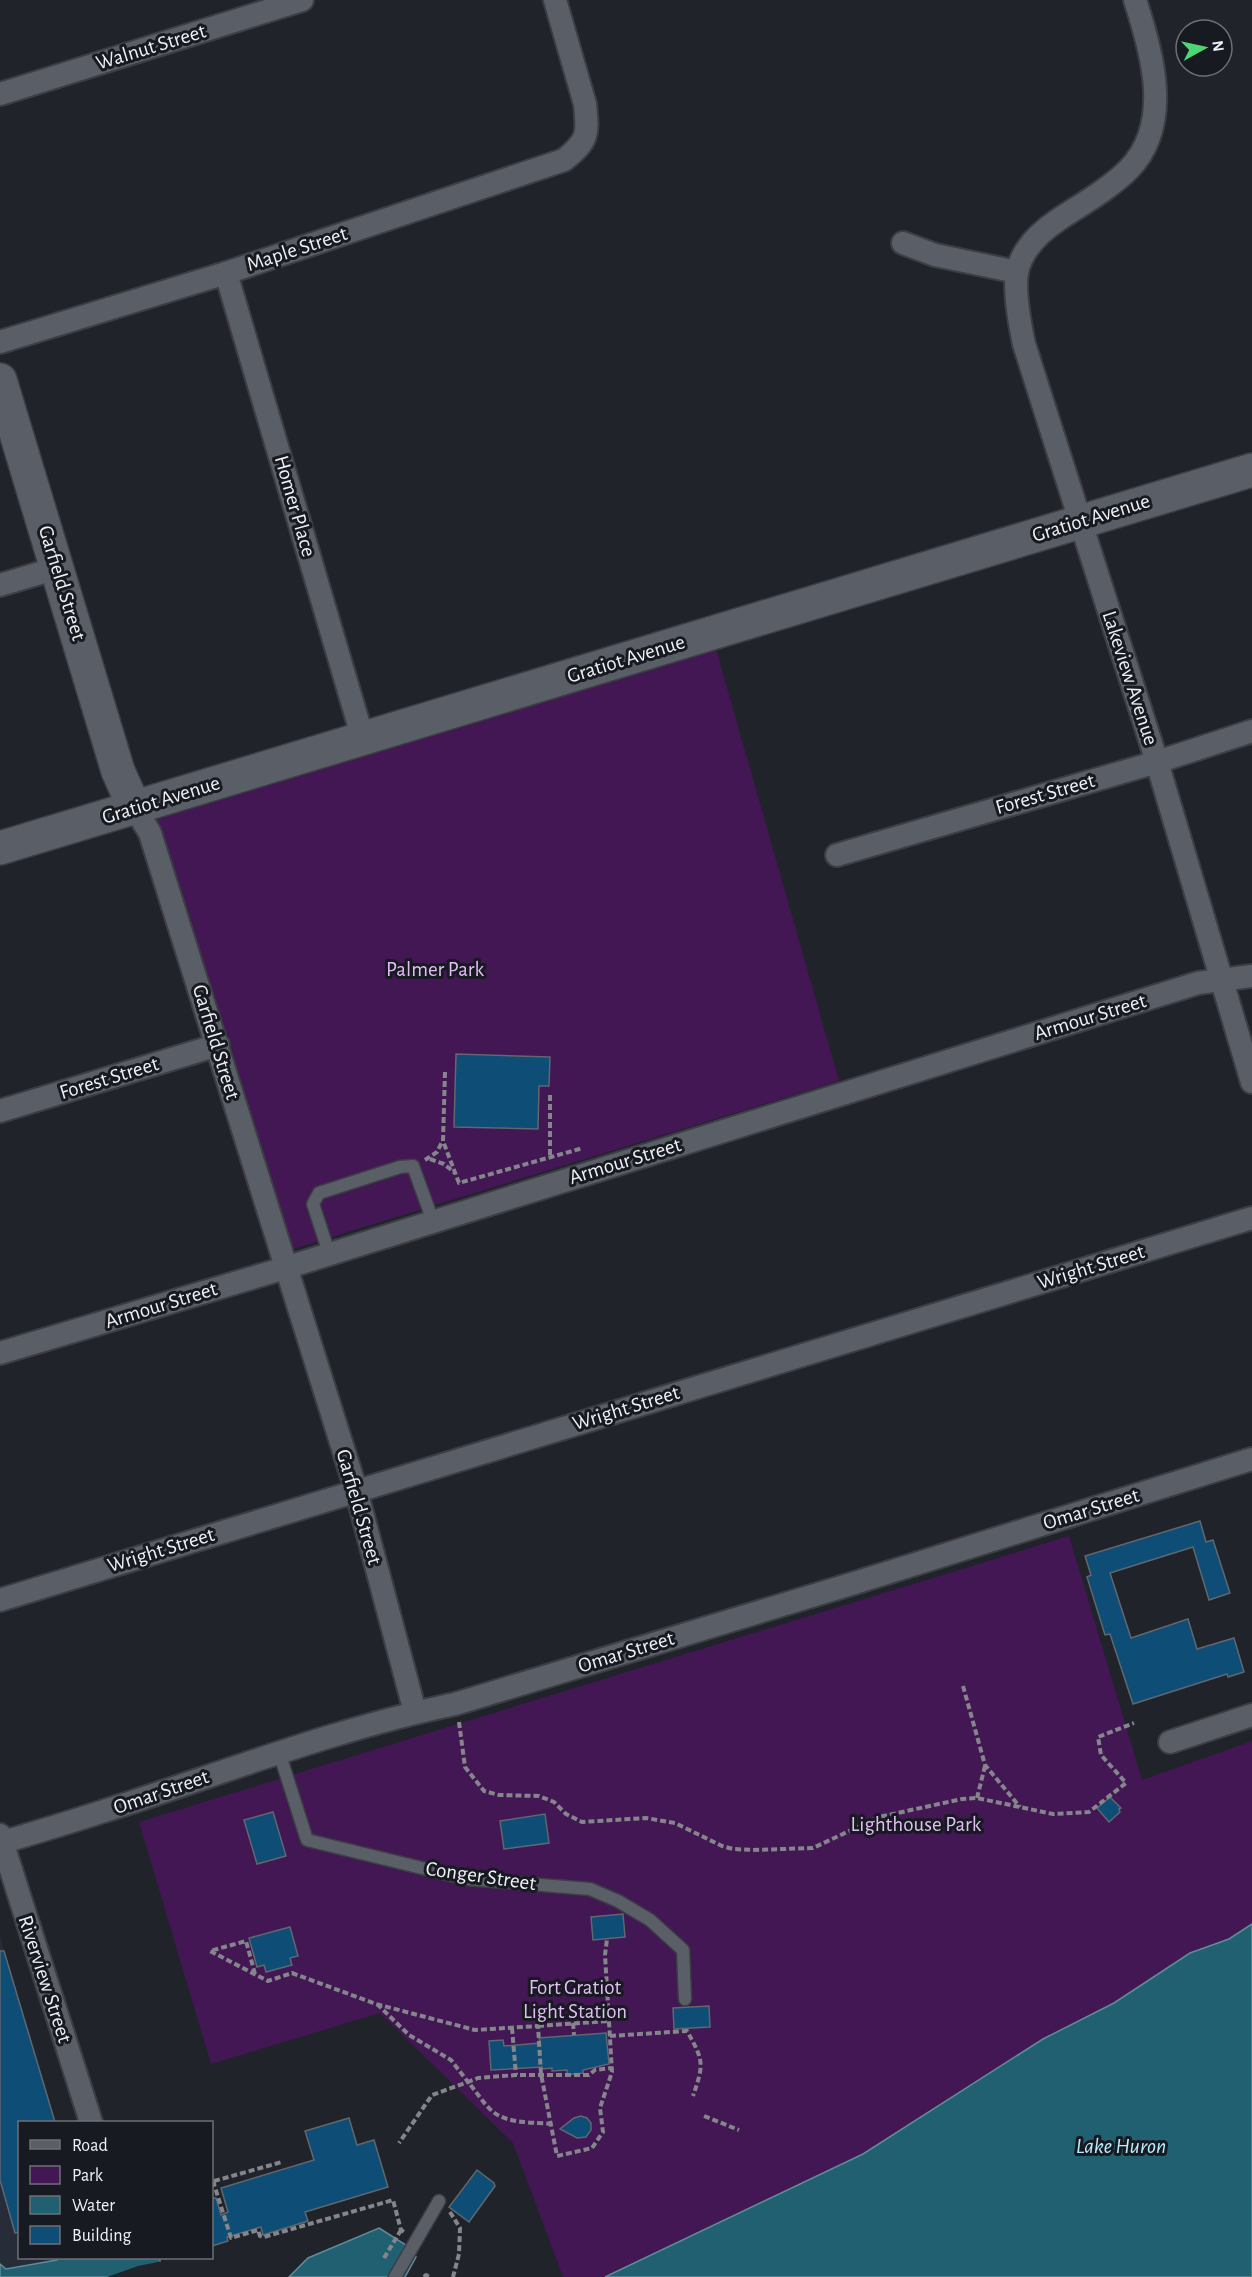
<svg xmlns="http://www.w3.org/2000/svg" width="1252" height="2277" viewBox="0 0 1252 2277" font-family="'Alegreya Sans',sans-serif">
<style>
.built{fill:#262c38}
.green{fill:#421754}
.water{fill:#206071;stroke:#5e8c99;stroke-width:1.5}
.pier{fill:#20232a}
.building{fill:#0d4d76;stroke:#60676e;stroke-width:1.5}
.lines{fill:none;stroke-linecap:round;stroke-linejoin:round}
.lane-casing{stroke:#3c3e44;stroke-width:15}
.street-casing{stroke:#3c3e44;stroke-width:26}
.secondary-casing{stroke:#3c3e44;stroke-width:36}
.path{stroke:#84868c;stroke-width:4;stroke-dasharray:6 3;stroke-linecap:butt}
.lane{stroke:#5a5e66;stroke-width:12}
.street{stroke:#5a5e66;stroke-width:22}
.secondary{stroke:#5a5e66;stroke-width:33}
.labels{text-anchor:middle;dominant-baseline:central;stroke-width:6;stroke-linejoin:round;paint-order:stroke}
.street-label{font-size:21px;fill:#eff1f6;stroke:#171a20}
.park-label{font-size:21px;fill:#e2bdf5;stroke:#171a20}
.water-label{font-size:22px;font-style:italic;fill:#baeeff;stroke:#171a20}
</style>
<rect width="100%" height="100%" fill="#20232a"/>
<path class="built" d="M0,1937L55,2122H20V2258H59L57,2260L24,2267L5,2269L0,2264Z"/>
<g class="green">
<path d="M716,649L839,1081L283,1252L155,819Z"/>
<path d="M1069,1536L1142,1780L1252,1741V1924L1229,1939L1190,1953L1114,2003L1043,2039L863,2154L605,2277H563L513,2143L380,2013L211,2064L139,1822Z"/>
</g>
<g class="water">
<path d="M1252,1924V2277H605L863,2154L1043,2039L1114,2003L1190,1953L1229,1939Z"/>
<path d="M379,2228L406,2245L404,2250L416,2257L405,2277H289L308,2258Z"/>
<path d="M59,2258H159L162,2266L211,2277H0V2264L6,2269L57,2260Z"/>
</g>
<path class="pier" d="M163,2261L164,2263L182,2265L212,2274L214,2277H107L138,2266Z"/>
<g class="building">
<path d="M456,1054L550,1057L549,1086H539L538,1129L454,1127Z"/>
<path d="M1200,1521L1206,1542L1213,1540L1230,1593L1209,1600L1193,1547L1110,1573L1131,1638L1188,1619L1197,1649L1234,1638L1244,1672L1228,1677L1227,1674L1133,1704L1110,1634L1105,1635L1087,1577L1091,1575L1085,1556Z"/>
<path d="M1110,1797L1121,1808L1119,1809L1120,1812L1109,1822L1097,1808Z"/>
<path d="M273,1812L286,1856L257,1864L244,1820Z"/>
<path d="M545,1814L549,1843L504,1849L500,1821Z"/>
<path d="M623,1914L625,1937L593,1940L591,1917Z"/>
<path d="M290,1927L298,1956L290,1958L292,1965L266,1972L264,1965L257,1967L249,1938Z"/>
<path d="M0,1951H4L55,2122H20V2232L15,2233L0,2180Z"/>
<path d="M709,2006L710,2027L674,2029L673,2008Z"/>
<path d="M606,2033L609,2064L583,2070V2073L567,2075V2070L552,2071V2068L542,2069V2067L491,2070L489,2041L503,2040L504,2046L540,2043L539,2038Z"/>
<path d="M581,2116L587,2118L591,2123V2130L586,2137L577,2138L560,2129L574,2118Z"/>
<path d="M349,2118L357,2145L374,2140L388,2187L305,2212L308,2221L263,2235L261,2227L227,2237L228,2241L212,2246V2198H216L221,2215L228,2212L221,2188L314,2160L305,2131Z"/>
<path d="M477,2170L494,2183L495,2186L469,2222L449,2207Z"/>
</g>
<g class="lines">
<g class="lane-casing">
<g id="lane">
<path d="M329,1253L313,1204L319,1193L400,1167L413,1166L433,1221"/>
<path d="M279,1752L307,1840L467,1879L590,1889L618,1901L650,1920L683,1950L685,1999"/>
<path d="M395,2277L439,2201"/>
</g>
</g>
<g class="street-casing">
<g id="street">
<path d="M1135,0C1152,52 1173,124 1129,169C1109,189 1082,204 1058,220C1040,232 1022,249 1017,272C1014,291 1020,325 1024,344L1157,762L1252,1082"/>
<path d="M0,94L302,0"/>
<path d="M903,243L935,255L1017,272"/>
<path d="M226,273L363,739"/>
<path d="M0,342L226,273L564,160C589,140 588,134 585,104L555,0"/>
<path d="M0,585L57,568"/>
<path d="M134,807L150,833L356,1490L415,1712"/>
<path d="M837,855L1157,762L1252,731"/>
<path d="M0,1111L218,1045"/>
<path d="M0,1353L285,1268L1198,983L1252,976"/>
<path d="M0,1600L1252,1218"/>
<path d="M1170,1742L1252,1715"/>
<path d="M0,1835L91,2122"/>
<path d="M0,1843C34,1833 67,1823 101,1812C218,1775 334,1729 455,1704L848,1585L1252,1459"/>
</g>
</g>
<g class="secondary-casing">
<g id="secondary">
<path d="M0,380L118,771L134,807"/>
<path d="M0,848L1252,470"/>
</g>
</g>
<g class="path">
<path d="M445,1072L443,1141L459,1183L583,1148"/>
<path d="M550,1095V1158"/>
<path d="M430,1159L444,1164L455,1173"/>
<path d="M425,1160L437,1152L442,1142"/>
<path d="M963,1686L985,1765L1020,1807"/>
<path d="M459,1722L465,1767L484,1791L499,1795L539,1796L554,1802L566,1814L582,1822L646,1818L675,1823L722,1846L733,1849L753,1850L813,1848L879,1817L962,1799L977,1798L1053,1814L1089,1812L1126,1783L1101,1755L1098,1737L1134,1723"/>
<path d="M977,1798L985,1766"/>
<path d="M255,1974L246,1941L210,1951L268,1981L292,1973L376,2004L475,2030L538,2026L541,2074L557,2156L592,2148L603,2132L600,2108L612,2072L605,1955L607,1939"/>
<path d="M607,1992L621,1991"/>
<path d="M377,2004L409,2035L451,2060L468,2082L432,2095L399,2143"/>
<path d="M573,2023L574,2035"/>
<path d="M538,2026L609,2021"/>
<path d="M512,2028L516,2075"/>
<path d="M610,2036L687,2031C704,2061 704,2064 693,2096"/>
<path d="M704,2116L739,2130"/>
<path d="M552,2124C533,2122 507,2124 492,2111C483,2103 476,2091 468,2082L478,2078L516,2075H589L595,2070L612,2068"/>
<path d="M213,2181L231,2238L258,2230L260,2236L264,2237L393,2200L401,2230L404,2232"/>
<path d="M214,2181L282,2162"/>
<path d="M450,2212L460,2228L459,2254L453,2277"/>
<path d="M384,2258L401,2230"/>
<path d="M424,2277L426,2275L429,2277"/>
</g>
<use href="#lane" class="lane"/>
<use href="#street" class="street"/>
<use href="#secondary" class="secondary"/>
</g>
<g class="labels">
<g class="street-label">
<text transform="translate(151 47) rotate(-17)">Walnut Street</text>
<text transform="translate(297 249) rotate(-18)">Maple Street</text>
<text transform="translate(295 506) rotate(74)">Homer Place</text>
<text transform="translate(1091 518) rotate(-17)">Gratiot Avenue</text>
<text transform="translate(62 583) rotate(73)">Garfield Street</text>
<text transform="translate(626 659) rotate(-17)">Gratiot Avenue</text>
<text transform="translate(1130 678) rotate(72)">Lakeview Avenue</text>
<text transform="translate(1045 794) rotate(-16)">Forest Street</text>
<text transform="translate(161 800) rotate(-17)">Gratiot Avenue</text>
<text transform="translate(1090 1017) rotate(-17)">Armour Street</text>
<text transform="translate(216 1042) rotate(73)">Garfield Street</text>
<text transform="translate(109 1078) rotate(-17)">Forest Street</text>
<text transform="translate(625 1161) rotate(-17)">Armour Street</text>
<text transform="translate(1091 1267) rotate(-17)">Wright Street</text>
<text transform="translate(161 1305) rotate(-17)">Armour Street</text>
<text transform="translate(626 1408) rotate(-17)">Wright Street</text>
<text transform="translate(359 1507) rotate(74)">Garfield Street</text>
<text transform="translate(1091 1509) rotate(-17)">Omar Street</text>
<text transform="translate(161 1550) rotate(-17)">Wright Street</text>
<text transform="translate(626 1652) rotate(-17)">Omar Street</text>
<text transform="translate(161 1792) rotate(-19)">Omar Street</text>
<text transform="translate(481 1876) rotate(8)">Conger Street</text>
<text transform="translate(45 1979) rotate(72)">Riverview Street</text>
</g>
<g class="park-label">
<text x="435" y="969">Palmer Park</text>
<text x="916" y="1824">Lighthouse Park</text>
<text x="575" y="1987">Fort Gratiot<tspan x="575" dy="24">Light Station</tspan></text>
</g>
<g class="water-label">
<text x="1121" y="2146">Lake Huron</text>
</g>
</g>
<rect x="18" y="2121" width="195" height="138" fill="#171a20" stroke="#6d7076" stroke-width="1.5"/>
<rect x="30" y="2140" width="30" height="9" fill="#5a5e66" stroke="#6d7076" stroke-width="1.5"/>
<text x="72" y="2151" font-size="18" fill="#eff1f6">Road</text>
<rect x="30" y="2166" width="30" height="18" fill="#421754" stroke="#6d7076" stroke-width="1.5"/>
<text x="72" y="2181" font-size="18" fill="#eff1f6">Park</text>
<rect x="30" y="2196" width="30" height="18" fill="#206071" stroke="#6d7076" stroke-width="1.5"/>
<text x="72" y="2211" font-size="18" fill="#eff1f6">Water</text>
<rect x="30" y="2226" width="30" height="18" fill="#0d4d76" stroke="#6d7076" stroke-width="1.5"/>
<text x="72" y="2241" font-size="18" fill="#eff1f6">Building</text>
<g transform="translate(1204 48) rotate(82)"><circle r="28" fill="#171a20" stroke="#6d7076" stroke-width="1.5"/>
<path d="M0-4.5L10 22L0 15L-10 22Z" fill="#4ed675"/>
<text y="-9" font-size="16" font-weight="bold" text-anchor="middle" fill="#eff1f6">N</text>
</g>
</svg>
